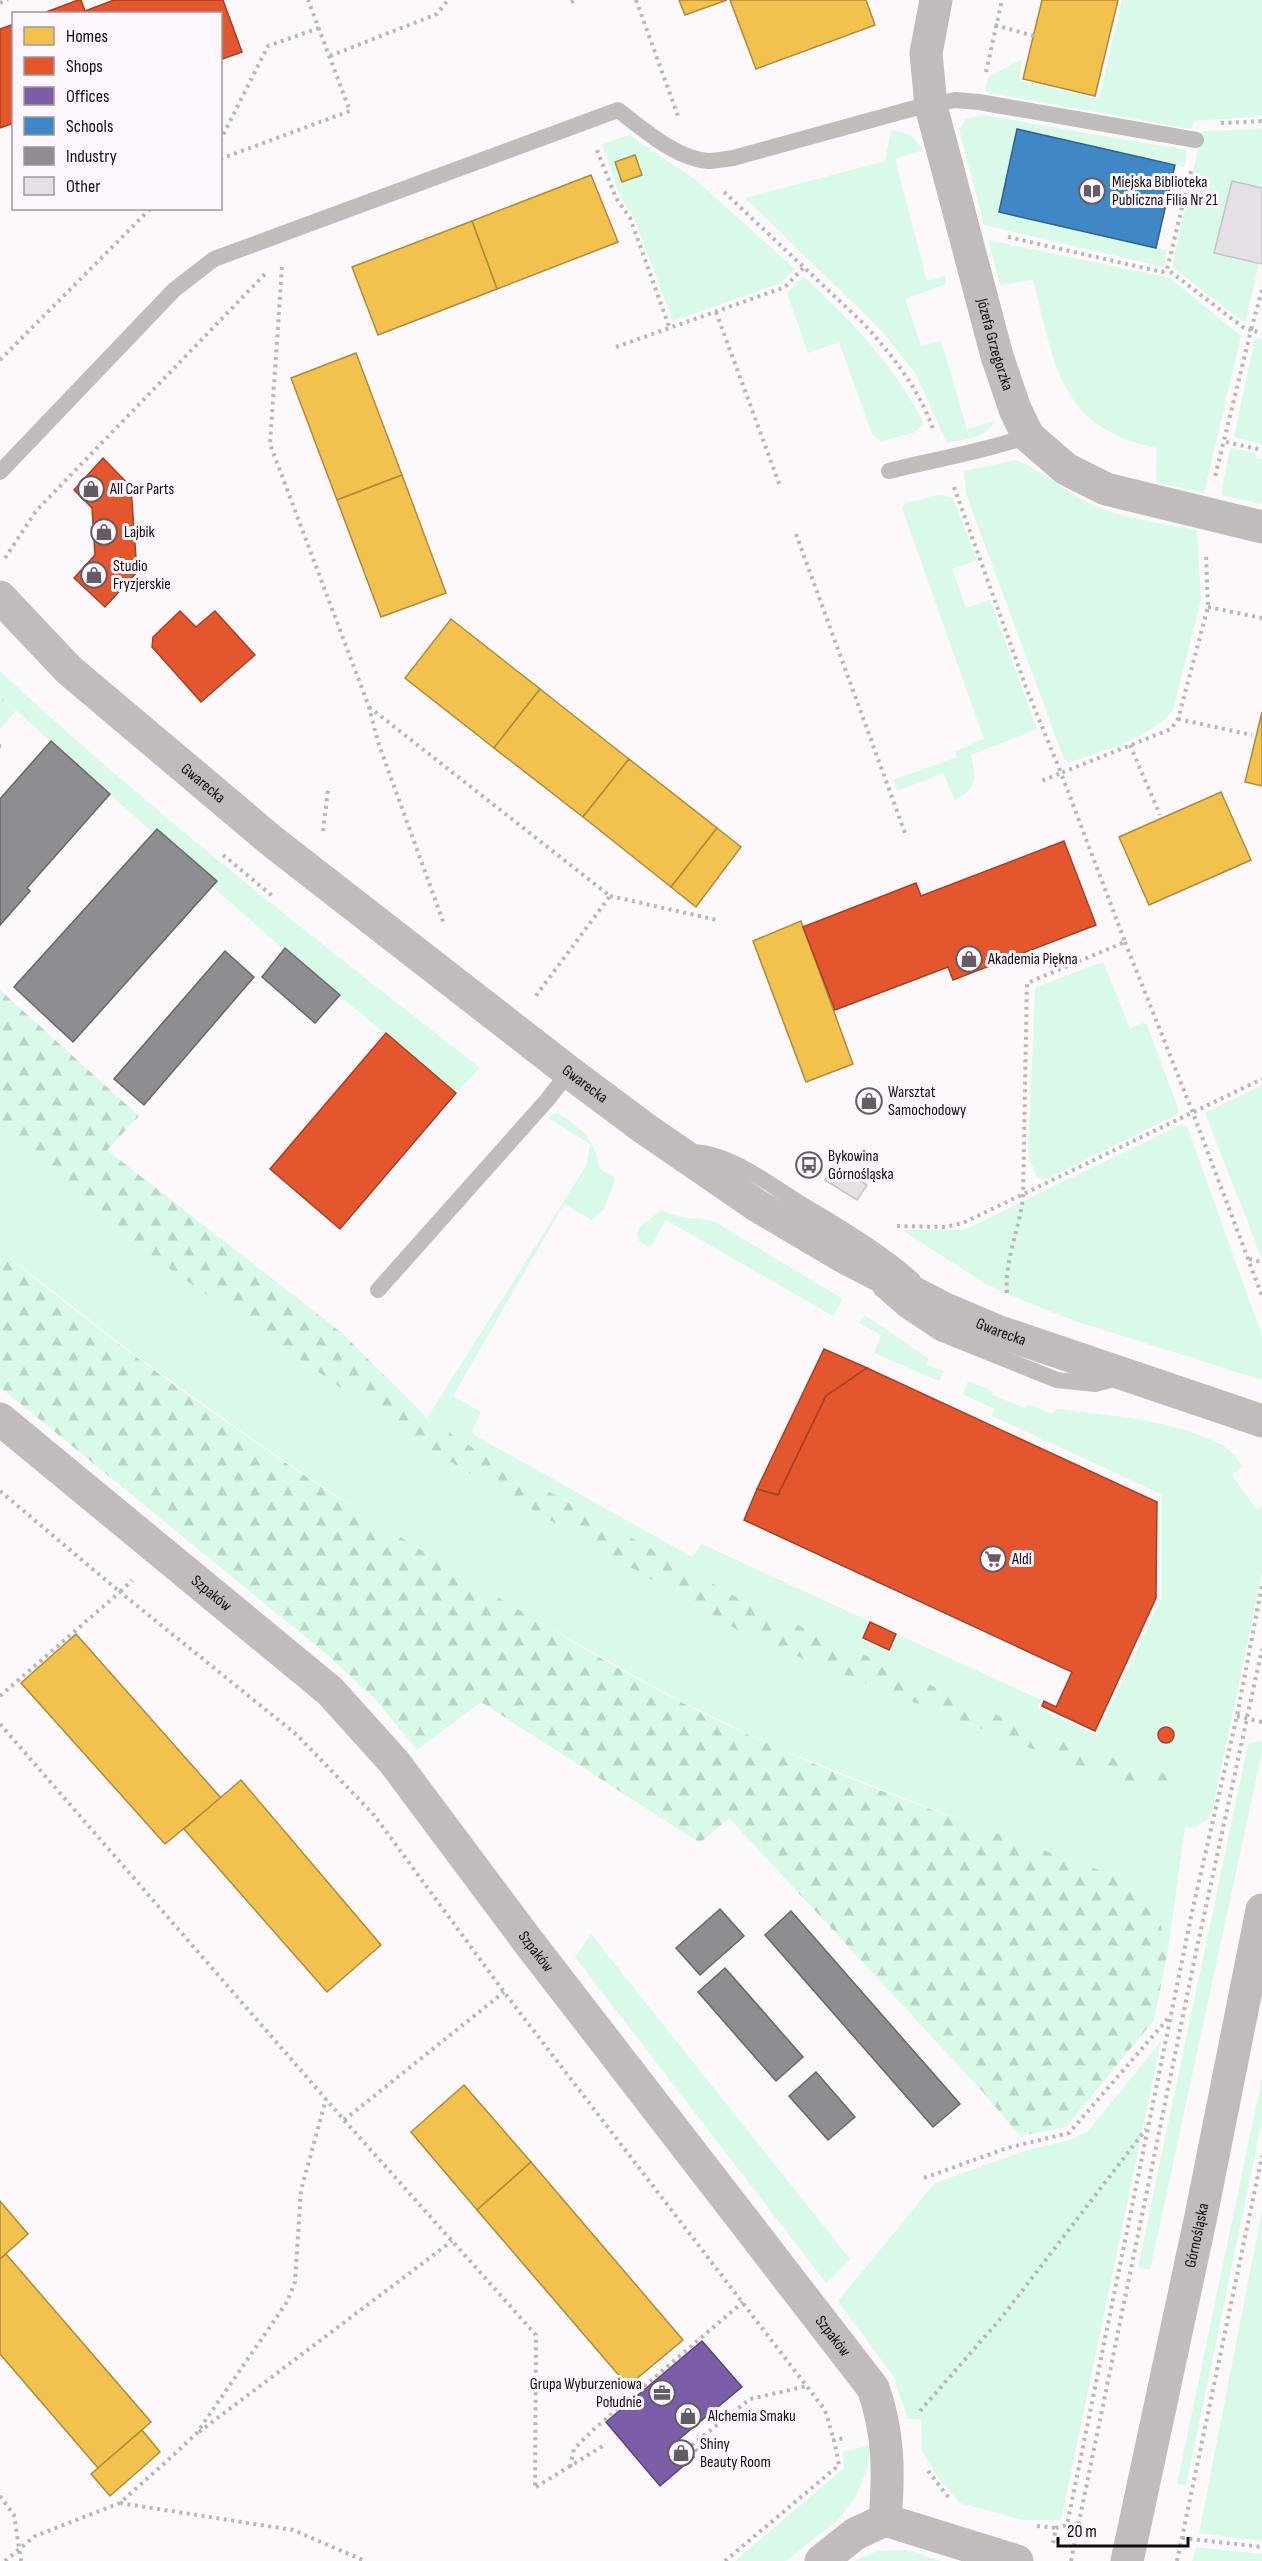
<svg xmlns="http://www.w3.org/2000/svg" width="1262" height="2561" viewBox="0 0 1262 2561" font-family="'Sofia Sans Condensed',sans-serif">
<style>
.green{fill:#dafae9}
.forest{fill:url(#forest-firs)}
.homes{fill:#f2c14e;stroke:#ae8a3b;stroke-width:1.5}
.shops{fill:#e4572e;stroke:#a44025;stroke-width:1.5}
.offices{fill:#7b5ea7;stroke:#5b457a;stroke-width:1.5}
.schools{fill:#3f88c5;stroke:#31628f;stroke-width:1.5}
.industry{fill:#8d8d92;stroke:#68666b;stroke-width:1.5}
.building{fill:#e4e0e5;stroke:#c7c2c7;stroke-width:1.5}
.lines{fill:none;stroke-linecap:round;stroke-linejoin:round}
.path{stroke:#bab7b7;stroke-width:4;stroke-dasharray:3 4.5;stroke-linecap:butt}
.lane{stroke:#c0bcbb;stroke-width:16}
.street{stroke:#c0bcbb;stroke-width:33}
.secondary{stroke:#bfbcbb;stroke-width:33}
.labels{text-anchor:middle;dominant-baseline:central;stroke-width:6;stroke-linejoin:round;paint-order:stroke}
.poi-label{font-size:16px;fill:#100a10;stroke:#fdf6fe;text-anchor:start}
.street-label{font-size:16px;fill:#100a10;stroke:#fdf6fe}
</style>
<defs>
<pattern id="forest-firs" width="22" height="20" patternUnits="userSpaceOnUse" patternTransform="scale(1.5)"><rect width="22" height="20" fill="#dafae9"/><path d="M5 1l3.5 6h-7zM16 11l3.5 6h-7z" fill="#bad5c7"/></pattern>
</defs>
<rect width="100%" height="100%" fill="#fcf8fc"/>
<g class="green">
<path d="M1122,0H1262V116L1194,121L1191,129L985,92L988,77L1022,59L1019,80L1099,99Z"/>
<path d="M983,115L1187,150L1185,167L1017,129L999,212L1167,250L1163,267L984,225L959,129L966,119Z"/>
<path d="M1262,129V188L1232,181L1214,253L1259,263L1245,323L1172,267L1202,131Z"/>
<path d="M891,131C906,132 915,136 923,150L895,159L927,281L945,276L946,284L905,299L921,346L941,341L967,429L994,421C988,439 963,439 947,443L915,373L882,331L745,198L885,161Z"/>
<path d="M629,135L696,180L795,269L781,283L673,321L634,218L620,196L602,144Z"/>
<path d="M988,240L1170,278L1241,336L1204,493L1156,482L1157,448C1058,428 1055,364 1033,280L1000,285Z"/>
<path d="M803,276C850,320 892,362 922,420L924,424L913,433L881,441L873,436L839,342L808,353L787,293Z"/>
<path d="M1255,338L1262,339V444L1234,437Z"/>
<path d="M1230,448L1254,452L1257,458L1262,459V504L1221,495Z"/>
<path d="M1016,460C1044,471 1065,492 1093,505C1124,519 1163,523 1197,530L1201,600L1173,710C1150,739 1104,750 1069,763L1064,759L966,494L964,471Z"/>
<path d="M940,495L953,498L977,560L952,569L966,608L990,600L1037,729L971,755C976,781 978,785 955,801L943,773L897,791L893,780L957,757L955,751L984,739L902,508L905,503Z"/>
<path d="M0,671C152,813 317,940 480,1068L456,1093L276,943L0,696Z"/>
<path d="M1103,962L1130,1028L1143,1023L1147,1025L1179,1111L1176,1115L1045,1180L1038,1178L1028,1156L1035,990L1036,987Z"/>
<path d="M1262,1085V1259L1205,1113Z"/>
<path d="M557,1112C583,1130 594,1138 600,1169L615,1178L614,1183L604,1209L592,1220L564,1204L453,1396L481,1412L471,1433L692,1557L702,1544L869,1621L861,1638L889,1651L897,1634L1041,1700L1037,1708L1097,1735L1161,1599V1494L992,1416L994,1409L963,1394L968,1381L993,1391L992,1395L1026,1408L1028,1404L1053,1414L1057,1409C1113,1416 1173,1419 1224,1446C1231,1450 1237,1460 1243,1466L1232,1475L1256,1509L1262,1506V1573L1211,1817L1195,1828L1185,1827L1168,1950L1158,1916L983,1829L770,1745L678,1700L530,1617L395,1535L261,1445L131,1352L0,1250V1134L164,1265L427,1448L753,1639L1063,1761L1132,1783L1189,1782L1042,1735L740,1599L484,1455L427,1418L586,1166L590,1144L548,1118Z"/>
<path d="M1180,1125L1187,1126L1262,1336V1380L1075,1321L1010,1295L984,1283L902,1230H964Z"/>
<path d="M662,1210C683,1222 693,1215 715,1222L843,1299L833,1316L666,1220L650,1248L639,1241L637,1235L639,1227Z"/>
<path d="M865,1315L929,1359L926,1365L944,1371L939,1381L874,1353L881,1335L859,1323Z"/>
<path d="M1262,1740V1752L1150,2270L1138,2267L1248,1744Z"/>
<path d="M591,1934L850,2259L826,2283L575,1957Z"/>
<path d="M1161,2041L1061,2520H1023L960,2503L939,2479L922,2451L921,2419H908L893,2376L838,2301L935,2183L1031,2149L1070,2140L1089,2130Z"/>
<path d="M1262,2078V2121L1186,2486L1177,2484Z"/>
<path d="M1262,2211V2541L1199,2533Z"/>
<path d="M870,2445L868,2467L857,2494L840,2518L786,2561H735L844,2468L843,2452Z"/>
<path d="M1196,2547L1262,2554V2561H1192Z"/>
<path d="M892,2550L911,2551L941,2561H854L877,2551Z"/>
</g>
<g class="forest">
<path d="M0,696L16,711L0,729Z"/>
<path d="M0,990L139,1116L107,1150L342,1333L427,1418L484,1455L740,1599L1042,1735L1191,1782L1167,1787L1132,1783L1063,1761L753,1639L427,1448L164,1265L0,1134Z"/>
<path d="M0,1250C149,1374 312,1485 478,1585C573,1643 669,1701 771,1745C880,1794 994,1832 1107,1873L1140,1891L1158,1916L1168,1950L1154,2020L1066,2127L1020,2136L982,2091L729,1818L700,1843L481,1702L417,1750L375,1699L330,1657L0,1387Z"/>
</g>
<g class="homes">
<path d="M679,0H727L685,15Z"/>
<path d="M730,0H866L875,25L756,69Z"/>
<path d="M1042,0H1118L1095,96L1023,79Z"/>
<path d="M635,155L642,175L622,182L615,162Z"/>
<path d="M591,175L618,242L497,289L472,221Z"/>
<path d="M472,221L497,289L378,335L352,267Z"/>
<path d="M356,353L402,475L337,500L291,378Z"/>
<path d="M402,475L446,593L381,617L337,500Z"/>
<path d="M451,619L540,689L494,748L405,678Z"/>
<path d="M540,689L629,759L583,817L494,748Z"/>
<path d="M1262,712V786L1245,782Z"/>
<path d="M629,759L717,828L671,887L583,817Z"/>
<path d="M1221,792L1251,860L1149,905L1119,837Z"/>
<path d="M717,828L741,847L696,907L671,887Z"/>
<path d="M801,921L853,1064L806,1082L753,941Z"/>
<path d="M76,1634L221,1798L165,1844L21,1683Z"/>
<path d="M241,1780L381,1945L327,1992L184,1829Z"/>
<path d="M464,2085L531,2162L477,2210L411,2132Z"/>
<path d="M531,2162L683,2340L628,2386L477,2210Z"/>
<path d="M0,2201L28,2234L0,2259Z"/>
<path d="M6,2254L151,2422L98,2468L0,2354V2259Z"/>
<path d="M142,2430L160,2452L110,2496L91,2474Z"/>
</g>
<g class="shops">
<path d="M78,0H81L85,11L114,0H223L242,52L220,60V14H41Z"/>
<path d="M14,24V123L0,128V29Z"/>
<path d="M103,458L131,487L137,572L105,607L74,578L95,555L92,508L74,490Z"/>
<path d="M180,611L196,627L215,611L255,655L201,702L152,647L153,637Z"/>
<path d="M1064,841L1096,925L953,980L948,967L835,1010L803,927L916,883L921,896Z"/>
<path d="M386,1033L456,1093L340,1229L270,1169Z"/>
<path d="M824,1349L867,1368L826,1396L778,1495L757,1489Z"/>
<path d="M867,1368L1157,1502L1156,1598L1095,1731L1042,1706L1044,1701L1056,1707L1072,1672L744,1520L757,1489L778,1495L826,1396Z"/>
<path d="M870,1622L896,1634L889,1650L863,1638Z"/>
<circle cx="1166" cy="1735" r="8"/>
</g>
<path class="offices" d="M702,2341L742,2387L678,2440L694,2457L660,2486L606,2422Z"/>
<path class="schools" d="M1017,129L1175,165L1156,248L999,212Z"/>
<g class="industry">
<path d="M51,741L110,794L27,888L30,891L0,925V799Z"/>
<path d="M157,829L217,881L73,1042L14,987Z"/>
<path d="M285,948L340,995L315,1023L262,977Z"/>
<path d="M225,951L254,977L144,1105L114,1079Z"/>
<path d="M720,1909L744,1936L700,1975L676,1948Z"/>
<path d="M791,1911L960,2104L933,2127L765,1935Z"/>
<path d="M725,1968L803,2057L776,2081L698,1992Z"/>
<path d="M816,2072L855,2117L828,2140L789,2096Z"/>
</g>
<g class="building">
<path d="M1232,181L1262,188V264L1214,253Z"/>
<path d="M834,1165L867,1185L857,1200L825,1180Z"/>
</g>
<g class="lines">
<g class="path">
<path d="M636,0L678,116"/>
<path d="M571,2L576,0"/>
<path d="M0,3L8,0"/>
<path d="M995,25L1034,36"/>
<path d="M330,56L437,14L448,0"/>
<path d="M986,72L1002,0"/>
<path d="M1221,123L1262,121"/>
<path d="M220,141L268,46L319,28"/>
<path d="M597,150L616,198L630,218L670,329"/>
<path d="M220,159L350,111L308,0"/>
<path d="M1191,171L1167,269L1244,328L1251,330L1215,477"/>
<path d="M724,192L863,323C892,355 918,387 933,429"/>
<path d="M1008,237L1162,272L1167,269"/>
<path d="M282,267L270,444L369,707L378,742L444,924"/>
<path d="M1262,290L1251,330L1262,333"/>
<path d="M716,312L780,486"/>
<path d="M616,347L785,287L803,268"/>
<path d="M0,360L151,208"/>
<path d="M1226,442L1262,450"/>
<path d="M954,487L1027,690L1061,773L1039,782"/>
<path d="M796,534L905,833"/>
<path d="M5,558L36,511L265,274"/>
<path d="M1208,607L1262,618"/>
<path d="M369,707L610,896L535,997"/>
<path d="M1178,719L1252,735"/>
<path d="M1130,745L1160,815"/>
<path d="M0,746H1"/>
<path d="M323,831L328,790"/>
<path d="M223,855L275,898"/>
<path d="M610,896L717,920"/>
<path d="M1125,942L1193,1113L1262,1296"/>
<path d="M897,1226L945,1227L963,1223L1262,1079"/>
<path d="M1249,1259L1262,1262"/>
<path d="M1007,1293C1004,1260 1020,1229 1023,1196L1027,983L1125,942L1061,773L1171,729L1178,719L1208,607L1206,555"/>
<path d="M0,1491L120,1592L132,1580"/>
<path d="M0,1696L120,1592L297,1735L374,1815L504,1992L825,2410L834,2440"/>
<path d="M1237,1716L1262,1722"/>
<path d="M0,1724L344,2120L536,2335L535,2488"/>
<path d="M344,2120L504,1992"/>
<path d="M924,2178L1007,2148L1069,2133L1171,2015"/>
<path d="M920,2411L1002,2317L1146,2129"/>
<path d="M199,2432L452,2241"/>
<path d="M702,2457L692,2445L750,2399L807,2386"/>
<path d="M570,2467L574,2449L593,2430L743,2302"/>
<path d="M928,2471L949,2498"/>
<path d="M536,2487L606,2444"/>
<path d="M0,2496L14,2515L21,2561"/>
<path d="M120,2503L293,2530L365,2561"/>
<path d="M1037,2526L1056,2528"/>
<path d="M1182,2538L1262,2547"/>
<path d="M1053,2543L1056,2528L1067,2525L1192,1912L1237,1716L1262,1585"/>
<path d="M5,2561L35,2536L120,2503L168,2460L196,2434L287,2302L295,2282L301,2190L326,2099"/>
<path d="M725,2561L839,2465L834,2440L845,2438"/>
<path d="M1071,2561L1195,1957L1262,1649"/>
<path d="M1177,2561L1262,2156"/>
</g>
<g class="lane">
<path d="M889,471C935,459 983,452 1028,436"/>
<path d="M0,472L174,290L214,259L618,110C643,129 676,159 709,161C717,161 725,159 733,158L915,108L955,100L979,102L1196,140"/>
<path d="M694,1152C731,1154 767,1183 798,1202C837,1226 878,1249 913,1280"/>
<path d="M881,1289L904,1309L940,1333L1057,1380L1095,1384L1118,1378"/>
<path d="M378,1290L548,1099L569,1072"/>
</g>
<g class="street">
<path id="s1" d="M936,0L926,53L931,106L997,356L1015,409L1028,436L1066,469L1106,489L1262,527"/>
<path id="s2" d="M0,1419L330,1691L394,1762L527,1940L873,2388C889,2433 889,2473 885,2520L855,2534L821,2561"/>
<path d="M885,2520L1017,2561"/>
</g>
<g class="secondary">
<path id="s3" d="M0,597L69,670L273,842L569,1072L644,1128L756,1205L844,1257L945,1309L997,1331L1262,1421"/>
<path id="s4" d="M1127,2561L1201,2216L1262,1910"/>
</g>
</g>
<defs>
<g id="library-ring" transform="scale(1.35)"><circle r="9.5" fill="#fdf6fe" stroke="#635d63" stroke-width="1.5"/><path d="M-6-4Q-3-5.5-.7-3.5V5Q-3 3-6 4ZM6-4Q3-5.5 .7-3.5V5Q3 3 6 4Z" fill="#635d63"/></g>
<g id="shop-ring" transform="scale(1.35)"><circle r="9.5" fill="#fdf6fe" stroke="#635d63" stroke-width="1.5"/><path d="M-5-2.5h2.3a2.7 3.5 0 0 1 5.4 0H5L5.5 6h-11ZM-1.5-2.5h3a1.5 2.3 0 0 0-3 0Z" fill="#635d63"/></g>
<g id="bus-ring" transform="scale(1.35)"><circle r="9.5" fill="#fdf6fe" stroke="#635d63" stroke-width="1.5"/><path d="M-5-6H5V4H4V6H2V4H-2V6H-4V4H-5ZM-3.5-4V0h7V-4ZM-3.5 1.2v1.5H-2V1.2ZM2 1.2v1.5H3.5V1.2Z" fill="#635d63"/></g>
<g id="supermarket-ring" transform="scale(1.35)"><circle r="9.5" fill="#fdf6fe" stroke="#635d63" stroke-width="1.5"/><path d="M-6-5.5h2.5l.6 2H6L4.5 2H-2.5L-4.4-4H-6ZM-1.5 3.2a1.3 1.3 0 1 0 .1 0ZM3 3.2a1.3 1.3 0 1 0 .1 0Z" fill="#635d63"/></g>
<g id="office-ring" transform="scale(1.35)"><circle r="9.5" fill="#fdf6fe" stroke="#635d63" stroke-width="1.5"/><path d="M-6-3h4V-5.5h4V-3h4V5H-6ZM-1-4.5V-3h2v-1.5ZM-6 0V1H6V0Z" fill="#635d63"/></g>
</defs>
<g fill-rule="evenodd">
<use href="#library-ring" x="1092" y="191"/>
<use href="#shop-ring" x="91" y="489"/>
<use href="#shop-ring" x="104" y="532"/>
<use href="#shop-ring" x="94" y="575"/>
<use href="#shop-ring" x="969" y="959"/>
<use href="#shop-ring" x="869" y="1101"/>
<use href="#bus-ring" x="809" y="1165"/>
<use href="#supermarket-ring" x="993" y="1559"/>
<use href="#office-ring" x="662" y="2393"/>
<use href="#shop-ring" x="688" y="2416"/>
<use href="#shop-ring" x="681" y="2453"/>
</g>
<g class="labels">
<g class="poi-label">
<text x="1112" y="182">Miejska Biblioteka<tspan x="1112" dy="18">Publiczna Filia Nr 21</tspan></text>
<text x="110" y="489">All Car Parts</text>
<text x="124" y="532">Lajbik</text>
<text x="113" y="566">Studio<tspan x="113" dy="18">Fryzjerskie</tspan></text>
<text x="988" y="959">Akademia Piękna</text>
<text x="888" y="1092">Warsztat<tspan x="888" dy="18">Samochodowy</tspan></text>
<text x="828" y="1156">Bykowina<tspan x="828" dy="18">Górnośląska</tspan></text>
<text x="1012" y="1559">Aldi</text>
<text x="642" y="2384" text-anchor="end">Grupa Wyburzeniowa<tspan x="642" dy="18">Południe</tspan></text>
<text x="708" y="2416">Alchemia Smaku</text>
<text x="700" y="2444">Shiny<tspan x="700" dy="18">Beauty Room</tspan></text>
</g>
<g class="street-label">
<text stroke="none"><textPath href="#s1" startOffset="354">Józefa Grzegorzka</textPath></text>
<text stroke="none"><textPath href="#s3" startOffset="276">Gwarecka</textPath></text>
<text stroke="none"><textPath href="#s3" startOffset="762">Gwarecka</textPath></text>
<text stroke="none"><textPath href="#s3" startOffset="1248">Gwarecka</textPath></text>
<text stroke="none"><textPath href="#s2" startOffset="274">Szpaków</textPath></text>
<text stroke="none"><textPath href="#s2" startOffset="760">Szpaków</textPath></text>
<text stroke="none"><textPath href="#s4" startOffset="333">Górnośląska</textPath></text>
<text stroke="none"><textPath href="#s2" startOffset="1246">Szpaków</textPath></text>
</g>
</g>
<rect x="12" y="12" width="210" height="198" fill="#fdf6fe" stroke="#9e989f" stroke-width="1.5"/>
<rect x="24" y="27" width="30" height="18" fill="#f2c14e" stroke="#9e989f" stroke-width="1.5"/>
<text x="66" y="42" font-size="18" fill="#100a10">Homes</text>
<rect x="24" y="57" width="30" height="18" fill="#e4572e" stroke="#9e989f" stroke-width="1.5"/>
<text x="66" y="72" font-size="18" fill="#100a10">Shops</text>
<rect x="24" y="87" width="30" height="18" fill="#7b5ea7" stroke="#9e989f" stroke-width="1.5"/>
<text x="66" y="102" font-size="18" fill="#100a10">Offices</text>
<rect x="24" y="117" width="30" height="18" fill="#3f88c5" stroke="#9e989f" stroke-width="1.5"/>
<text x="66" y="132" font-size="18" fill="#100a10">Schools</text>
<rect x="24" y="147" width="30" height="18" fill="#8d8d92" stroke="#9e989f" stroke-width="1.5"/>
<text x="66" y="162" font-size="18" fill="#100a10">Industry</text>
<rect x="24" y="177" width="30" height="18" fill="#e4e0e5" stroke="#9e989f" stroke-width="1.5"/>
<text x="66" y="192" font-size="18" fill="#100a10">Other</text>
<path d="M1058 2537v9h130v-9" fill="none" stroke="#100a10" stroke-width="3"/>
<text x="1067" y="2537" font-size="18" fill="#100a10" stroke="#fdf6fe" stroke-width="4.5" paint-order="stroke">20 m</text>
</svg>
